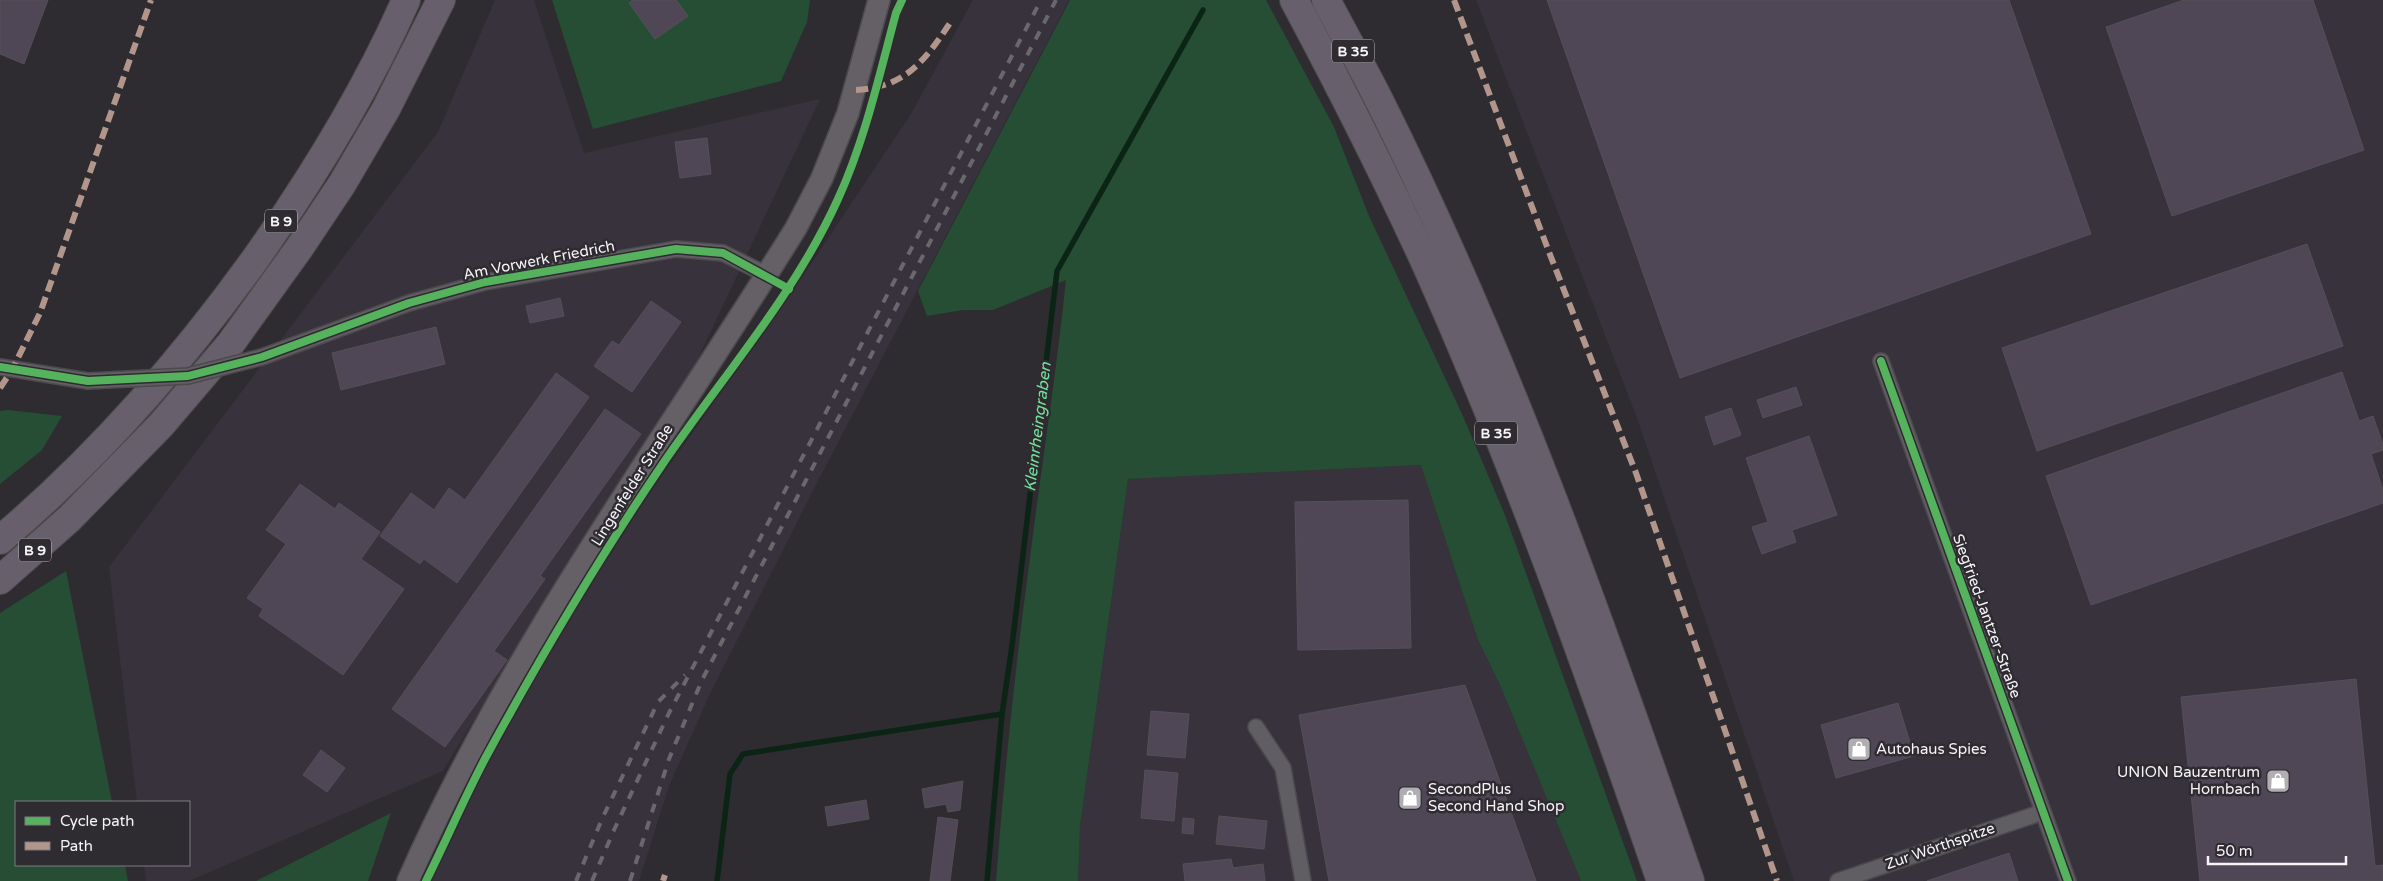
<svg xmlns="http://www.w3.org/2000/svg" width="2383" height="881" viewBox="0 0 2383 881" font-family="'Varela Round',sans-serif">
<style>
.built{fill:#38323d}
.green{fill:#264e35}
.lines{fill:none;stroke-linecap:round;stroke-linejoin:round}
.stream{stroke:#0c2416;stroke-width:5.5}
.building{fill:#4f4756;stroke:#535155}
.street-casing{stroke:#4c4a4d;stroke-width:18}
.secondary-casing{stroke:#4c4a4d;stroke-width:24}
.highway-casing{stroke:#4c4a4d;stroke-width:30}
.street{stroke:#605e62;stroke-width:15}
.secondary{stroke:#646066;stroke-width:21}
.highway{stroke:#67606c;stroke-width:28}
.rail{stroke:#6a686c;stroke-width:4;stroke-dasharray:9 9;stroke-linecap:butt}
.street-bridge-casing{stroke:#4c4a4d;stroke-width:18;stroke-linecap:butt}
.street-bridge{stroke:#605e62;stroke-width:15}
.quiet{stroke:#b2968c;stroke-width:6;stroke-dasharray:12 6;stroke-linecap:butt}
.cycleway-casing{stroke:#2e2b31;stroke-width:11}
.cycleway{stroke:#56b35d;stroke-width:8}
.labels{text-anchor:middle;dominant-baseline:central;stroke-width:5;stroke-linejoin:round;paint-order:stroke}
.shield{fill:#2e2b31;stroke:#bab8bc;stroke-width:1}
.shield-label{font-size:14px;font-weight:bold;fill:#f6f4f8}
.street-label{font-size:15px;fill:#f6f4f8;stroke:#2e2b31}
.poi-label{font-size:15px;fill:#f6f4f8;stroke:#2e2b31;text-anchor:start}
.water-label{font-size:16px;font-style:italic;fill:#72e099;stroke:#2e2b31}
</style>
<rect width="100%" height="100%" fill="#2e2c30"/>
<g class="built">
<path d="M495,0H534L584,153L820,99L695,365L574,555L443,771L189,881H146L144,865H189V802H137L109,567L438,132Z"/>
<path d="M973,0H1069L820,477L709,696L669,786L639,881H429L488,760L530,684L592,582L652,490L805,273L911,114Z"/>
<path d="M1476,0H2383V881H1794L1637,418Z"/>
<path d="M1421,465L1478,640L1500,685L1581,881H1078L1080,826L1128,479Z"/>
</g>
<g class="green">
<path d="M552,0H810L807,22L781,81L593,129Z"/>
<path d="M1070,0H1266L1334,127L1369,216L1462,414L1505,515L1637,881H1581L1500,685L1478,640L1421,465L1128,479L1080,826L1078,881H996C1004,776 1015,670 1029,565C1041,470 1056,376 1066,280L993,310H963L927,316L918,291Z"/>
<path d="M8,410L62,416L42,450L0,484V411Z"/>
<path d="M66,571L112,802H16V865H125L128,881H0V613Z"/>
<path d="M391,813L368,881H256Z"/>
</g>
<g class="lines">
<g class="stream">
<path d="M717,881L730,774L743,754L1002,714"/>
<path d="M987,881L1002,714L1012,646L1057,271L1203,10"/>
</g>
</g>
<g class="building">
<path d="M0,0H48L24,64L0,54Z"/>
<path d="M633,0H676L688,16L655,39L629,3Z"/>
<path d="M1547,0H2009L2091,234L1680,378Z"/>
<path d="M2184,0H2313L2364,150L2172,216L2106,27Z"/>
<path d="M707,138L711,174L680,178L675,142Z"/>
<path d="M2307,244L2343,346L2037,451L2002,348Z"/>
<path d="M560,298L564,316L530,323L526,306Z"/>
<path d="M651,301L681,322L632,392L594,366L612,341L619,345Z"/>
<path d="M436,327L445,364L341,390L332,353Z"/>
<path d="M2342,372L2359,421L2373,416L2383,445V450L2371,454L2383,490V503L2091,605L2046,476Z"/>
<path d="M556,373L589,397L457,583L424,559L420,564L380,536L411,493L434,510L449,488L465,500Z"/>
<path d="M1796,387L1802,405L1763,418L1757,400Z"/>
<path d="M1731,408L1741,435L1714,445L1705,417Z"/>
<path d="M605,409L641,434L540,576L545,579L494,651L507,660L445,747L392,709Z"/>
<path d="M1809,436L1837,515L1792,530L1796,542L1762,554L1752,527L1768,522L1746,458Z"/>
<path d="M300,484L335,509L339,503L380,532L361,559L404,589L343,675L259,616L263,609L247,598L286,544L266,530Z"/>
<path d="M1408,500L1411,648L1298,650L1295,502Z"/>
<path d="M2356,679L2375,866L2383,865V881H2200L2181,697Z"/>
<path d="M1465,685L1536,881H1329L1299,715Z"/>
<path d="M1898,703L1914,756L1836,778L1821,725Z"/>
<path d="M1151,711L1189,714L1185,758L1147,755Z"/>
<path d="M321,750L345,768L327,792L303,775Z"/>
<path d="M1145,770L1178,773L1174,821L1141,818Z"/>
<path d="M963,781L960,810L948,812L946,804L925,808L922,789Z"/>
<path d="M866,800L869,819L828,826L825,807Z"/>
<path d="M1219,816L1267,821L1264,849L1216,844Z"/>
<path d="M938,817L958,820L950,881H930Z"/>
<path d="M1183,818L1194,819L1193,834L1182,833Z"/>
<path d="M2009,853L2018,881H1927Z"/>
<path d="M1231,859L1233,868L1263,864L1265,881H1185L1183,864Z"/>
</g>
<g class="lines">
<g class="street-casing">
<g id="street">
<path d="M262,357L409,303L485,282L676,249L723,253L767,275"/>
<path d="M1881,361L2068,881"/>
<path d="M0,367L88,381"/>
<path d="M1256,727L1283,768L1303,881"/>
<path d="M1838,881L2043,812"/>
</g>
</g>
<g class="secondary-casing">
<path id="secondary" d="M408,881C510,649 663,442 796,228L822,178L848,113L879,0"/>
</g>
<g class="highway-casing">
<g id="highway">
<path d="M1294,0C1340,86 1384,173 1425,262C1515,463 1589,672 1661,881"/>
<path d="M1326,0C1344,34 1363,68 1380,102C1505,352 1599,617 1690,881"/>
<path d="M0,540C97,458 182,361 256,258C313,177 366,91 406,0"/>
<path d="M0,580L69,519L161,425L231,343L300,247L342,184L386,109L441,0"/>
</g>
</g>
<use href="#street" class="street"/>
<use href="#secondary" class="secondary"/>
<use href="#highway" class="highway"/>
<g class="rail">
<path d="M576,881L602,819L658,702L685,675"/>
<path d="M592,881L614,830L669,713L1041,0"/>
<path d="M630,881L669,759L702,680L1056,0"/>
</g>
<g class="street-bridge-casing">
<path id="street-bridge" d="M88,381L188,376L262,357"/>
</g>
<use href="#street-bridge" class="street-bridge"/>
<g class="quiet">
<path d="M1454,0L1549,252L1636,473L1777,881"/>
<path d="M856,90C905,87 924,62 950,23"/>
<path d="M0,388L12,370L40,313L151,0"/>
<path d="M663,881L665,875"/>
</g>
<g class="cycleway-casing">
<g id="cycleway">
<path d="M1881,361L2068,881"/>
<path d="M0,367L88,381L188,376L262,357L409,303L485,282L676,249L723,253L789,289"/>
<path d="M426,881C447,839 465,796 487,755C541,656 599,558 662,465C722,377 794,296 838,199C865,140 879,76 896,13L902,0"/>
</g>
</g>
<use href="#cycleway" class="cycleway"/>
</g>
<defs>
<g id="shop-square" transform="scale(1.25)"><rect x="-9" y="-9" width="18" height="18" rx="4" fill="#b0aeb2" stroke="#2e2b31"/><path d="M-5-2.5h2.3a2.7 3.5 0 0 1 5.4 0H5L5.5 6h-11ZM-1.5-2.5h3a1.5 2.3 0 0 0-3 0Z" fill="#fff"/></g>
</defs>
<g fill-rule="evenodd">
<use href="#shop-square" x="1859" y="749"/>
<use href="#shop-square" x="2278" y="781"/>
<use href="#shop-square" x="1410" y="798"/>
</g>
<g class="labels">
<g class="shield">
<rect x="1332" y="39.5" width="42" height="23" rx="4"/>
<rect x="265" y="209.5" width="32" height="23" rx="4"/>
<rect x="1475" y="421.5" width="42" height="23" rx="4"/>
<rect x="19" y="538.5" width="32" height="23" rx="4"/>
</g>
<g class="shield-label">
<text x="1353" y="51">B 35</text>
<text x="281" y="221">B 9</text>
<text x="1496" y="433">B 35</text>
<text x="35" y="550">B 9</text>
</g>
<g class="street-label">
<text transform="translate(539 260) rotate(-11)">Am Vorwerk Friedrich</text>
<text transform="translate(632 485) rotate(-58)">Lingenfelder Straße</text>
<text transform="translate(1987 616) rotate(70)">Siegfried-Jantzer-Straße</text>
<text transform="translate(1940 846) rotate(-19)">Zur Wörthspitze</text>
</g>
<g class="poi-label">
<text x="1876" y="749">Autohaus Spies</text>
<text x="2260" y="772" text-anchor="end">UNION Bauzentrum<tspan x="2260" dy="17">Hornbach</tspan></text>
<text x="1428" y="789">SecondPlus<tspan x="1428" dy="17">Second Hand Shop</tspan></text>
</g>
<g class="water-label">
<text transform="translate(1038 427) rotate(-83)">Kleinrheingraben</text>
</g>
</g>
<rect x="15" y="801" width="175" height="65" fill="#2e2b31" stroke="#7e7b81"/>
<rect x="25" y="817" width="25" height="8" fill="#56b35d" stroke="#7e7b81"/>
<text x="60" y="826" font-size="15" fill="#f6f4f8">Cycle path</text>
<rect x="25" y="842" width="25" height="8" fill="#b2968c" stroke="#7e7b81"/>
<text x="60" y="851" font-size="15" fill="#f6f4f8">Path</text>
<path d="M2208 856v8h138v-8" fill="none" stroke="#f6f4f8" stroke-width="2.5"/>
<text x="2216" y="856" font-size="15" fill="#f6f4f8" stroke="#2e2b31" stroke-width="4" paint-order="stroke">50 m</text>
</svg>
